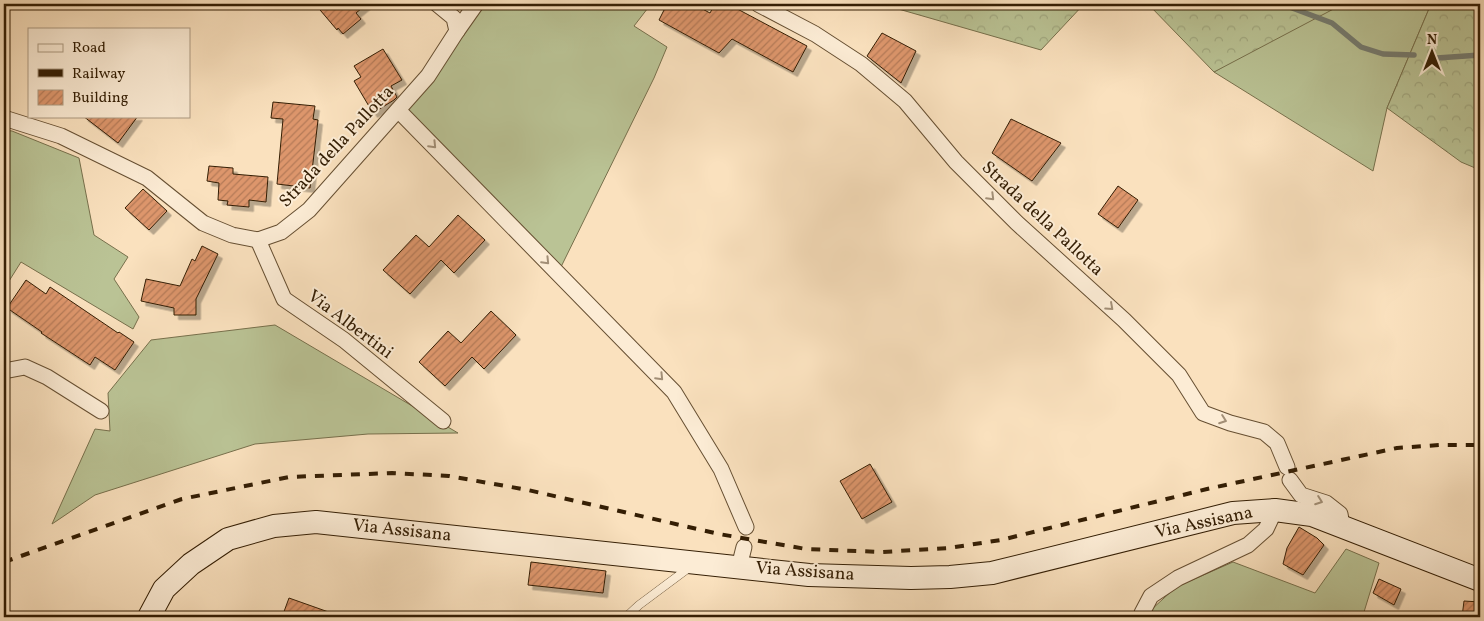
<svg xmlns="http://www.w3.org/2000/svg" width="1484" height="621" viewBox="0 0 1484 621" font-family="Vollkorn,serif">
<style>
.grass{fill:#bac395;stroke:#77704c}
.forest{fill:url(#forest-crowns);stroke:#77704c}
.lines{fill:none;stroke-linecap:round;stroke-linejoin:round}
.stream{stroke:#757c71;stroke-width:5.5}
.building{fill:url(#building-hatch);stroke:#341e04;filter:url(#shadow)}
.service-casing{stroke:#664f32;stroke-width:9}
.minor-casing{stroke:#664f32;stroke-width:17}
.secondary-casing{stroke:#341e04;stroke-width:24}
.service{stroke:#fcecd5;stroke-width:8}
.minor{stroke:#fcecd5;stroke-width:15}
.secondary{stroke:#fcecd5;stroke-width:22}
.rail{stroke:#341e04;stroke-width:4;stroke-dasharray:9 9;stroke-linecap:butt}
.oneway{stroke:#a28f77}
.labels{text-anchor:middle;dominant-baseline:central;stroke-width:4;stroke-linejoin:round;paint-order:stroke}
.street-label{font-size:18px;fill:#341e04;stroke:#fcecd5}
</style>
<defs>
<pattern id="forest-crowns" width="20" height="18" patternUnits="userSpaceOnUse" patternTransform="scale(1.25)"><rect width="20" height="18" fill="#bac395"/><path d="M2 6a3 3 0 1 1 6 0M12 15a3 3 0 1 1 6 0" fill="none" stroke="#a0a77f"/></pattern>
<pattern id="building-hatch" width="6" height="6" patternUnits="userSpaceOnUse" patternTransform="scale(1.25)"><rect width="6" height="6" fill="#dd966c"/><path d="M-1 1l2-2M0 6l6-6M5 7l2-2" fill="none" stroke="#b47a57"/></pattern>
<filter id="shadow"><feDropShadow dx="4.5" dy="4.5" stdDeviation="0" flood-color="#0004"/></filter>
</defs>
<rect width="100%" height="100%" fill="#fae1be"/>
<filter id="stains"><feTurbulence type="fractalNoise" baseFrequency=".004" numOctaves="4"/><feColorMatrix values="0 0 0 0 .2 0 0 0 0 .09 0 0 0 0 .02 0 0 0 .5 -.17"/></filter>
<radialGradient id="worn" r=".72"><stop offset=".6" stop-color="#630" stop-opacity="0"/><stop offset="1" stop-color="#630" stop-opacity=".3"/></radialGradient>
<g class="grass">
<path d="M476,4H651L634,26L667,47L654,78L558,273L398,110Z"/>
<path d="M1332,4H1431L1387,108L1373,171L1214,72Z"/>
<path d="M4,130L12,131L79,158L94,235L128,257L114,279L139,317L133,329L21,262L4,289Z"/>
<path d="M275,325L458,433L368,434L255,444L95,495L52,524L95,429L110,431L108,393L151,340Z"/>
<path d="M1346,549L1379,563L1364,612L1372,617H1150L1151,610L1176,587L1233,562L1315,593Z"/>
</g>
<g class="forest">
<path d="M881,4H1084L1041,50Z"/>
<path d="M1148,4H1343L1214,72Z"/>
<path d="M1431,4H1480V170L1461,162L1387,108Z"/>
</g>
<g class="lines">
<g class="stream">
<path d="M1276,4L1287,6L1332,23L1361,47L1383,54L1414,55"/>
<path d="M1437,58L1480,55"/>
</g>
</g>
<g class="building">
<path d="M315,4H367L356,13L361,19L343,34L338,28L337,30Z"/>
<path d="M667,4H693L710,13L715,4H728L807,46L793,72L732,39L719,53L659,20Z"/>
<path d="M882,33L916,51L901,83L867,56Z"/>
<path d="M383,49L402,80L391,86L397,97L394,100L373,113L354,81L361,77L354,66Z"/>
<path d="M273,102L315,106L313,119L318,120L310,188L277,184L283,119L271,118Z"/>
<path d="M83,116H138L118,143Z"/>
<path d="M1011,119L1061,143L1032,181L992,153Z"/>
<path d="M209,166L233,168V174L268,177L266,202L249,200V207L227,205L228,201L218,200L219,183L207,181Z"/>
<path d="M1118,186L1138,200L1118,228L1098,214Z"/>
<path d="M143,189L167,211L149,230L125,208Z"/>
<path d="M458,215L485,240L454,273L441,260L410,294L383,270L416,235L429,247Z"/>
<path d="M202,246L218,254L196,299V315H174V308L141,301L146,279L180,286L192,259L195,261Z"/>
<path d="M26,280L46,294L50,287L118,333L119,332L134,342L115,370L95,357L90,365L41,333L42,332L7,308Z"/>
<path d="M491,311L516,335L484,369L472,357L445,386L419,362L448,331L461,343Z"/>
<path d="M870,464L892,502L862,519L840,481Z"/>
<path d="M1299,527L1317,538L1324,545L1303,575L1283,564L1287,548Z"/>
<path d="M531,562L606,571L603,593L528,585Z"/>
<path d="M1379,579L1401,589L1394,605L1373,593Z"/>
<path d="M289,598L337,615V617H282Z"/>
<path d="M1464,601L1480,602V617H1462Z"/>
</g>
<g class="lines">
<g class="service-casing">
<path id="service" d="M626,617L639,605L690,567"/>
</g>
<g class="minor-casing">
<g id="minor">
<path d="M437,4L454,18L457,31"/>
<path d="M758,4L815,34L861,64L905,101L956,162L1017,223L1124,320L1179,375L1203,413L1230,423L1264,432L1277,443L1287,467"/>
<path d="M398,110L674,392L721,469L746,527"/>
<path d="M4,118L61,136L147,178L203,223L232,235L258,240L281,232L309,210L428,76L457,31L476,4"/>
<path d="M258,240L284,299L344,340L443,421"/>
<path d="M4,371L25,367L47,377L101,411"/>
<path d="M1290,480L1301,495L1326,503L1340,514L1342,525"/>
<path d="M739,567L744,547"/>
<path d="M1142,617V613L1151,596L1178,578L1248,545L1266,529L1275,510"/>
</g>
</g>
<g class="secondary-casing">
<path id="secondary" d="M149,617L164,589L191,564L228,539L274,526L316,522L809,575L911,578L950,577L992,573L1233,513L1275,510L1312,515L1480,580"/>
</g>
<use href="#service" class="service"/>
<use href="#minor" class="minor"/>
<use href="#secondary" class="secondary"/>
<path class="rail" d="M4,562L182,499L289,477L392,473L449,476L528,490L719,534L806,549L882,552L949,548L1001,540L1207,489L1397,448L1439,445H1480"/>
</g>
<defs><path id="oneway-chevron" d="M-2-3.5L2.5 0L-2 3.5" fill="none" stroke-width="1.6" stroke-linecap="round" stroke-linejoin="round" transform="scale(1.25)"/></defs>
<g class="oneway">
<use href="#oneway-chevron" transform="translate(433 145) rotate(46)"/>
<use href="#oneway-chevron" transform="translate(991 197) rotate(45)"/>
<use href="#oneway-chevron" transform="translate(546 261) rotate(46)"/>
<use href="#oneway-chevron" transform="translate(1110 307) rotate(42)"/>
<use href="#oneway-chevron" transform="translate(660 377) rotate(46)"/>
<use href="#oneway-chevron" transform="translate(1223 420) rotate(20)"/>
<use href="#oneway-chevron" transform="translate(1319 501) rotate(20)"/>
</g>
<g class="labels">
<g class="street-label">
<text transform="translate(337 147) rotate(-47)">Strada della Pallotta</text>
<text transform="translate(1042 219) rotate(43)">Strada della Pallotta</text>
<text transform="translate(350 325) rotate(37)">Via Albertini</text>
<text transform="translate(1204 523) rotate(-12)">Via Assisana</text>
<text transform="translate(402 531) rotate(6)">Via Assisana</text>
<text transform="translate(805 572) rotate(4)">Via Assisana</text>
</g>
</g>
<rect width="1484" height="621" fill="none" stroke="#fae1be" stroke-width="20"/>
<rect x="5" y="5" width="1474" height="611" fill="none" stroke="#341e04" stroke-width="2.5"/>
<rect x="10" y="10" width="1464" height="601" fill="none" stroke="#341e04"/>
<rect x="28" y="28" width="162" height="90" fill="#fcecd5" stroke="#ac9a81"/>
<rect x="38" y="44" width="25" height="8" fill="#fcecd5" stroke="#ac9a81"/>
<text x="72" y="52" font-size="15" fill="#341e04">Road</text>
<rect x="38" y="69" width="25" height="8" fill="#341e04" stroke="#ac9a81"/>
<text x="72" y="78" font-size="15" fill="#341e04">Railway</text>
<rect x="38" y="90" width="25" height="15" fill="url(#building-hatch)" stroke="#ac9a81"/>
<text x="72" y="102" font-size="15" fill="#341e04">Building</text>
<g transform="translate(1432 52)" stroke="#fcecd5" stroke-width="4" paint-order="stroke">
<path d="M0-4L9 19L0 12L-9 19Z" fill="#341e04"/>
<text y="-8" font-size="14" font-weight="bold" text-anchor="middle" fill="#341e04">N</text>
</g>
<rect width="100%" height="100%" filter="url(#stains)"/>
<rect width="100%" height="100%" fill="url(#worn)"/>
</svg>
